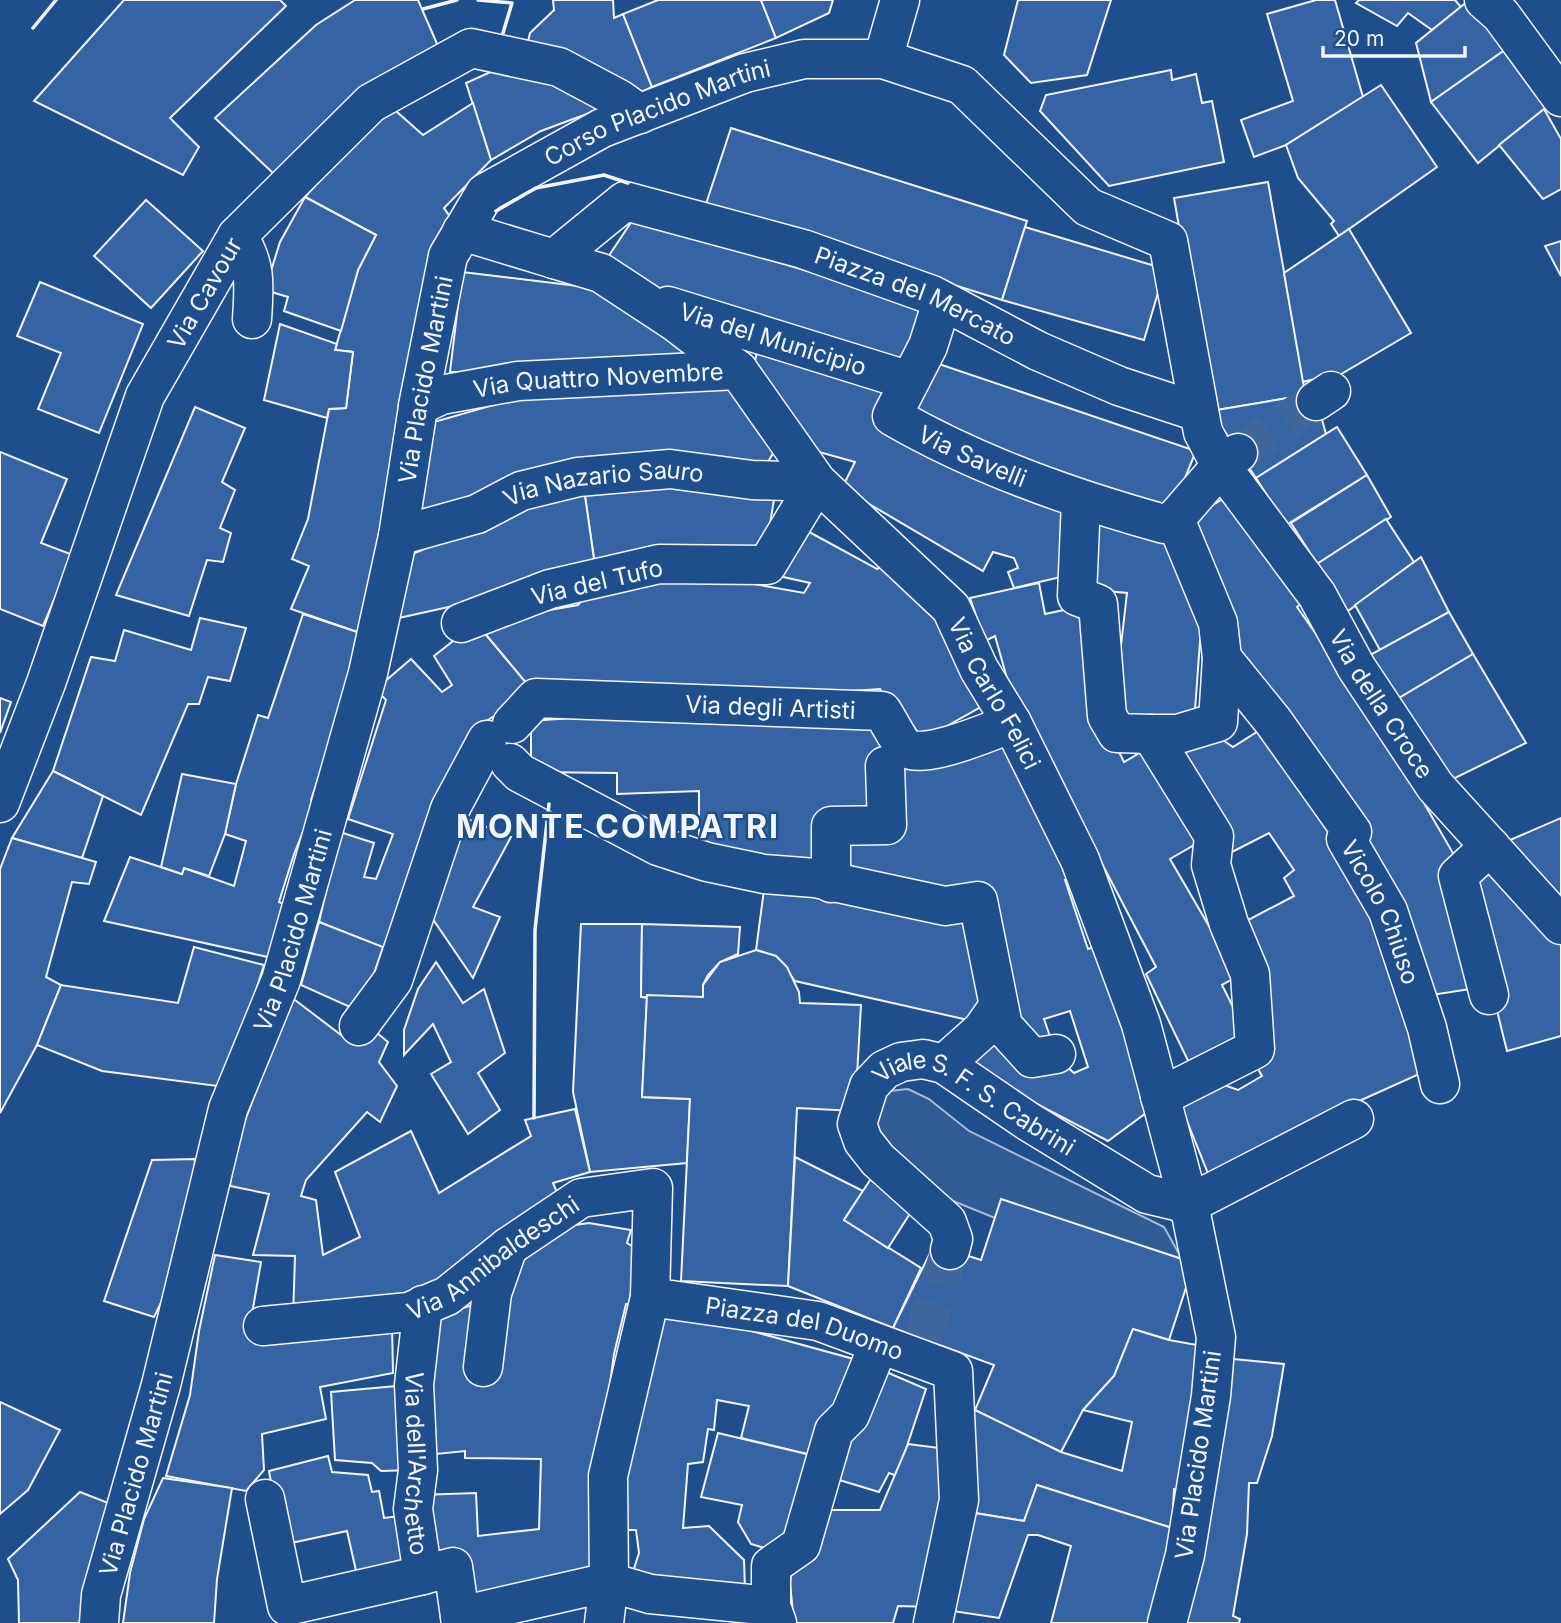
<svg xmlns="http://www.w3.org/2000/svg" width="1561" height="1623" viewBox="0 0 1561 1623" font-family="Inter,sans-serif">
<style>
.green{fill:#305b95;stroke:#a8bbd7;stroke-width:2}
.building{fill:#3563a3;stroke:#f2f6ff;stroke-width:2}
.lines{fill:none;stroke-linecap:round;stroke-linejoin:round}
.minor-tunnel{stroke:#3f679d;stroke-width:38;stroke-dasharray:38 19;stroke-linecap:butt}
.minor-casing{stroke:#f2f6ff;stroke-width:41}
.minor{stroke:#1f4e8c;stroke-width:38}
.wall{stroke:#f2f6ff;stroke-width:3.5}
.labels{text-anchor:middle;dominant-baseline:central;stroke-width:5;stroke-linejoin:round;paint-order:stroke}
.street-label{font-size:24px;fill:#f2f6ff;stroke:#1f4e8c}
.district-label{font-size:32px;font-weight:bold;letter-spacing:2px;fill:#f2f6ff;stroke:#1f4e8c}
</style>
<rect width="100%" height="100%" fill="#1f4e8c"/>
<path class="green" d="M908,1089L929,1099L969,1131L1164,1227L1182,1259L995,1218L921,1188L877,1137L873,1104L890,1091Z"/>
<g class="building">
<path d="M124,0H280L286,6L170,118L199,147L183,175L34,101Z"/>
<path d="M355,0H418L438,46L275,175L215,118L316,25Z"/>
<path d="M553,0H613L614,18L623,14L652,87L639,93L526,50L530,33L554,10Z"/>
<path d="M658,0H761L776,38L652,87L623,14Z"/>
<path d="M761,0H833L829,13L776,38Z"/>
<path d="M1018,0H1111L1087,75L1031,83L1004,55Z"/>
<path d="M1316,0H1335L1363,97L1286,145L1254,157L1241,120L1293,101L1267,14Z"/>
<path d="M1359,0H1455L1461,7L1432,30L1408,13L1397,26L1356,3Z"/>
<path d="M1468,1L1509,47L1431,102L1416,43Z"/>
<path d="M1509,47L1554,101L1478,163L1431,102Z"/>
<path d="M508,64L603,108L541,131L491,160L466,83Z"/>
<path d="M1171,70L1172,80L1196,74L1202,103L1212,101L1224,162L1109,186L1040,111L1046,95Z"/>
<path d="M1381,85L1437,167L1339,236L1331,224L1334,221L1298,178L1286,145Z"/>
<path d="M473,103L491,160L444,208L455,224L366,635L291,609L309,566L292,559L308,519L329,409L346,408L353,352L335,350L358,270L376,235L305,197L388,104L423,135Z"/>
<path d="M1544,109L1561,139V189L1543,199L1499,145Z"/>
<path d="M731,128L1027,221L1002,300L705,207Z"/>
<path d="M1268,182L1306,395L1211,411L1174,198Z"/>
<path d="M305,197L376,235L358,270L341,331L284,311L288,297L265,290L280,242Z"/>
<path d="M146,200L203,251L151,308L94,256Z"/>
<path d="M634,218L932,309L907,367L666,294L608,257Z"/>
<path d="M1025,227L1165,269L1144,340L1002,300Z"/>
<path d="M1349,229L1411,333L1314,390L1311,380L1303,382L1284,273Z"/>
<path d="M1561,241V276L1545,246Z"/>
<path d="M462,272L611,290L689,344L677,372H450Z"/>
<path d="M40,282L143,324L99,433L38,409L61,353L17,336Z"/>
<path d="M280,324L337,344L335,350L353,352L346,408L329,409L327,418L264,400Z"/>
<path d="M760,338L899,381L879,418L1072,509L1069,575L1014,588L1008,572L1018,568L1014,558L993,552L983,571L842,488L855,462L808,449L752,375Z"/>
<path d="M930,361L1196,451L1169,517L913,420Z"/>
<path d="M1311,380L1326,434L1256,478L1211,411L1306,395L1303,382Z"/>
<path d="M735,383L776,448L764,469L427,517L419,507L434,422L528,395Z"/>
<path d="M195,407L245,428L222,482L235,490L220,528L231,533L223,562L207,560L189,616L116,595Z"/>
<path d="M1337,427L1367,475L1286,525L1256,478Z"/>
<path d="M0,452L67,479L41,543L73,555L43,626L0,609Z"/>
<path d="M1367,475L1391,517L1317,564L1291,523Z"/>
<path d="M673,482L775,493L764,561L595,566L584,489Z"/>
<path d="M584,489L595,566L453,606L399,618L408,556L484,523Z"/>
<path d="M1224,498L1302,603L1297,607L1373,715L1461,867L1477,988L1419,997L1235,655L1181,525Z"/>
<path d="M1086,517L1177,533L1203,600L1194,724L1113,715L1127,593L1085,589Z"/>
<path d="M1386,519L1414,562L1344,614L1317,564Z"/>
<path d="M800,527L877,569L885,566L932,611L986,704L913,745L880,689L791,695L527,684L476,623L578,605L591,590L688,572L804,593L810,583L770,574Z"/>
<path d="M1421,557L1449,612L1380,650L1355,605Z"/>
<path d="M1039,583L1045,614L1078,607L1102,717L1124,762L1155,744L1206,838L1170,859L1238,976L1222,985L1254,1049L1195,1075L1146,974L1156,967L1064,791L1016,710L995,636L985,641L970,598Z"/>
<path d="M1449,612L1473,654L1399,698L1370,655Z"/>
<path d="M303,614L366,635L311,800L314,805L294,854L279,902L286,905L268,957L104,921L130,857L182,874L184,868L234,886L246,841L225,834L236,784L258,715L268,718Z"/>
<path d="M200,618L246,628L230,681L208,677L199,704H188L141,815L53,771L91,657L115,661L124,630L191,650Z"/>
<path d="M476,623L527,684L516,702L482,724L391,951L319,922L340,832L374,843L364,877L376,879L393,834L348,819L386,700L376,689L411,659L442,692L452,685L434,656Z"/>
<path d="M1473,654L1526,743L1451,780L1399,698Z"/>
<path d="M0,698L11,702L0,733Z"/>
<path d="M625,714L885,728L879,815L812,868L699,841V791L617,794V773L531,772V721Z"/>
<path d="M1271,723L1382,914L1426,1071L1308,1124L1209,1176L1177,1096L1210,1080L1238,1090L1262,1076L1255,1064L1248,920L1294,896L1284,878L1294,870L1269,833L1232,852L1216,807L1161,749L1208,730L1233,747Z"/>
<path d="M1008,737L1070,879L1065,880L1088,949L1094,947L1126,1031L1146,1113L1108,1141L1014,1092L970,1059L994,1029L1061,1061L1074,1073L1088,1067L1070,1011L1044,1019L1054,1048L1011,1025L986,887L892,890L848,880V838L897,837L892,760Z"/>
<path d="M53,771L103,796L82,858L12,838Z"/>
<path d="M182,774L236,784L225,834L209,876L184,868L182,874L161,867Z"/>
<path d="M458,815L511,837L473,907L500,917L473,978L426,909Z"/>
<path d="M1561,818V915L1501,844Z"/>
<path d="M12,838L96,862L89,884L72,882L46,977L61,985L37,1045L0,1113V869Z"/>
<path d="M1492,860L1555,925L1561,944V1036L1507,1051L1465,882Z"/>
<path d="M765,882L972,918L986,981L977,1022L795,981L776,956L756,950Z"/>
<path d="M319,922L383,947L361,1012L301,985Z"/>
<path d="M581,924H642L641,997L647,998L642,1097L690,1099L687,1163L590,1172L573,1092Z"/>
<path d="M642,924L740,927L738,954L720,962L708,975L703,985V997H641Z"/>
<path d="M194,947L264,965L225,1087L102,1071L37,1045L61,985L178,1003Z"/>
<path d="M756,950L776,956L787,967L799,992L800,1003L861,1005L855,1111L797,1108L788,1286L681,1281L690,1099L642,1097L647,995L703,997V985L720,962Z"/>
<path d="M436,962L463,1003L484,989L505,1053L478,1073L500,1110L468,1134L431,1074L451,1062L433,1024L404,1055V1030L418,989Z"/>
<path d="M291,997L349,1041L371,1028L388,1042L379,1062L397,1086L380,1122L367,1112L306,1180L301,1196L316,1200L323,1255L360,1237L335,1172L411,1131L439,1193L531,1136L525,1120L575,1109L590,1172L553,1183L558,1195L414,1299L293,1318L295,1256L253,1255L269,1194L230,1186L236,1145Z"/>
<path d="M795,1157L863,1191L844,1220L921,1268L893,1328L788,1286Z"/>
<path d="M195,1159L191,1212L179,1266L154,1317L104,1301L152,1160Z"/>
<path d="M872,1177L916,1204L888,1248L844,1220Z"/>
<path d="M1001,1199L1194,1263L1169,1340L1133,1329L1114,1376L1083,1410L1061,1452L975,1410L994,1365L893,1328L934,1245L981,1260Z"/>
<path d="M589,1223L631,1230L627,1243L642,1252L635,1305L626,1304L614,1354L596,1485L597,1578L471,1607L422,1535L419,1495L476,1493L478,1536L539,1529L541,1459L465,1458V1451L426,1455L429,1319L479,1303L546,1229Z"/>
<path d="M215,1255L261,1262L248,1337L392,1325L393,1373L320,1387L326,1419L262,1434L264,1470L246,1491L166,1476L190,1395L199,1331Z"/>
<path d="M653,1314L737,1327L861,1361L815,1456L741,1438L749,1406L717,1400L714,1430L708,1429L703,1462L688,1464L683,1528L709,1526L744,1560L745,1589L630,1581L639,1553L636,1530H623L622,1455Z"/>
<path d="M1133,1329L1169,1340L1197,1345L1183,1490L1174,1489L1172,1528L1037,1485L1024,1521L962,1511L963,1437L975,1410L1061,1452L1122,1471L1132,1422L1083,1410L1114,1376Z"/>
<path d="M1223,1358L1284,1364L1272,1436L1257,1483H1249L1247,1534L1233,1616L1240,1619L1239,1623H1182Z"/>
<path d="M884,1371L926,1389L897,1476L889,1473L879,1492L836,1479L867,1384Z"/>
<path d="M407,1385L411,1470L381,1471L372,1463L335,1460L331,1392Z"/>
<path d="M0,1402L60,1430L28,1490L0,1514Z"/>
<path d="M718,1433L815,1456L778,1552L751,1544L738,1522L742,1505L701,1497Z"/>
<path d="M908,1444L955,1450L930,1607L898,1606L893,1623H794L790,1583L793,1557L815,1558L817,1510H880Z"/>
<path d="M328,1456L332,1472L368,1475L372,1492L379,1491L384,1518L409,1515L417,1572L359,1584L347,1531L282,1545L269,1471Z"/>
<path d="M163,1478L232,1488L217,1579L214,1623H123L130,1573L144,1519Z"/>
<path d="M1037,1485L1172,1528L1149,1623H1051L1071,1546L1038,1535H1028L999,1618L939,1609L962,1511L1024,1521Z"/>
<path d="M80,1492L111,1504L85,1623H19L18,1580L8,1559Z"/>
</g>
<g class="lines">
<g class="minor-tunnel">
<path d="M1238,453L1316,401"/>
<path d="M923,1339L950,1250"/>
</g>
<g class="minor-casing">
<g id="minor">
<path d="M1484,0L1501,15L1561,97"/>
<path d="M883,59L900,0"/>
<path id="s1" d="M462,231L554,259L625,201L803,249L932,295L1038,351L1119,386L1198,412"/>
<path d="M237,236C257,263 254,287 252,319"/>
<path id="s2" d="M554,259L601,273L674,321L738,370L817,482L951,608L979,669L1012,723L1080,860L1141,1024L1189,1204L1216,1337L1211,1396L1185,1555L1167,1623"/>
<path id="s3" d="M942,302L928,346L892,416C976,465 1070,498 1164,524L1175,519"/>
<path id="s4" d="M668,306L910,381"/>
<path d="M1316,401L1331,391"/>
<path id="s5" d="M418,406L441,395L518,381L738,370"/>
<path d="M1081,501L1077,596L1098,604L1107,716L1117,733L1151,734"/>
<path id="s6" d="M398,536L477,514L521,491L578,477L670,469L752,480L817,482L767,565L659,564L550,589L461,623"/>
<path id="s7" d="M1222,658L1273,721L1352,832L1346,839L1388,911L1427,1028L1440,1084"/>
<path id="s8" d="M512,724L536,698L882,711C887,718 900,744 906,748C924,760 991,731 1012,723"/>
<path d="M510,763L520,773L658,846L707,862L764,874L815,878L945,906L978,901L1003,1026L1032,1058L1056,1054"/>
<path id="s9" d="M0,803L46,683L145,396L237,236L371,103L471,48L559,67L619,99L640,114"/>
<path d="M831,883V826L887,825L885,766"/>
<path d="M1489,995L1458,876L1490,846"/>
<path d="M359,1026L393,980L450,809L487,740"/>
<path d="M944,1064L982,1030L998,1007"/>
<path d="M1160,1097L1255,1049L1250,974L1229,924L1211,865L1214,836L1151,734H1178L1218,722L1222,658L1218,623L1175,519L1221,466L1238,453"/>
<path d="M1189,1204L1354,1119"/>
<path id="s10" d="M950,1250L953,1239L947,1222L878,1160L863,1141L857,1124L869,1086L884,1070L901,1062L923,1059L944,1064L1029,1122L1147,1194L1189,1204"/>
<path id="s11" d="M650,1297L818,1321L953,1371L959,1500L933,1623"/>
<path id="s12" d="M423,1305L414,1385L418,1470L413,1509L423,1575L453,1567L461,1623"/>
<path id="s13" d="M263,1326L409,1312L447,1296L508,1247L581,1198L653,1188L650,1297L608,1476L609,1582L604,1623"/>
<path d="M483,1367L492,1293L508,1247"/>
<path d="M265,1499L287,1606L423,1575"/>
<path d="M460,1616L609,1582L650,1594L771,1606"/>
<path id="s14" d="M99,1623L101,1595L161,1385L228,1109L281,980L368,673L398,536L419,401L448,256L485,193L602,128L745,73L804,59H883L962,85L1088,207L1168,241L1203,432L1221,466L1317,595L1356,667L1435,786L1561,925"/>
<path d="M777,1623L771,1606V1566L801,1545L834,1431L850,1415L879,1344"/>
</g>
</g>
<use href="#minor" class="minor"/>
<g class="wall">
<path d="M478,0L512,3L503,33"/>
<path d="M423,9L457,0"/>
<path d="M33,28L56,0"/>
<path d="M496,211L536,188L604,175L628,183"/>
<path d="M534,1118L535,930L549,804"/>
</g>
</g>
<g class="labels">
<g class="street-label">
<text stroke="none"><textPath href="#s14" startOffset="1678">Corso Placido Martini</textPath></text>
<text stroke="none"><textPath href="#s9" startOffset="551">Via Cavour</textPath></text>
<text stroke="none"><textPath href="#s1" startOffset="494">Piazza del Mercato</textPath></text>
<text stroke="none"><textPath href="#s4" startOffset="110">Via del Municipio</textPath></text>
<text stroke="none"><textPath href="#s14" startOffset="1288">Via Placido Martini</textPath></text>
<text stroke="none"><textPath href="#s5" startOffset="184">Via Quattro Novembre</textPath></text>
<text stroke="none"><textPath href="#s3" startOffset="215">Via Savelli</textPath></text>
<text stroke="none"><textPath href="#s6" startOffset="215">Via Nazario Sauro</textPath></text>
<text transform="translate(597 582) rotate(-13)">Via del Tufo</text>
<text stroke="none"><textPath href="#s2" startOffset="634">Via Carlo Felici</textPath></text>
<text stroke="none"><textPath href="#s14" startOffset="2779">Via della Croce</textPath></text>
<text stroke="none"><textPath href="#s8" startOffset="270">Via degli Artisti</textPath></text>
<text stroke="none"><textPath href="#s7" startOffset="308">Vicolo Chiuso</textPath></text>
<text stroke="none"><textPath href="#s14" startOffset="721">Via Placido Martini</textPath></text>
<text stroke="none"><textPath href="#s10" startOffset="329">Viale S. F. S. Cabrini</textPath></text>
<text stroke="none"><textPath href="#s13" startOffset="247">Via Annibaldeschi</textPath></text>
<text stroke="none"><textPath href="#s11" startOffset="158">Piazza del Duomo</textPath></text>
<text transform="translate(1198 1455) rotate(-82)">Via Placido Martini</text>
<text stroke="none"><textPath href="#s12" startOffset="159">Via dell'Archetto</textPath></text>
<text stroke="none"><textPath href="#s14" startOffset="154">Via Placido Martini</textPath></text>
</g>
<g class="district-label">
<text x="618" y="826">MONTE COMPATRI</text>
</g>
</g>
<path d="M1323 46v10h142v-10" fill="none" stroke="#f2f6ff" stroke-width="3.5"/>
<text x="1334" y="46" font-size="21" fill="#f2f6ff" stroke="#1f4e8c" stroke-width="5" paint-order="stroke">20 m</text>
</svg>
